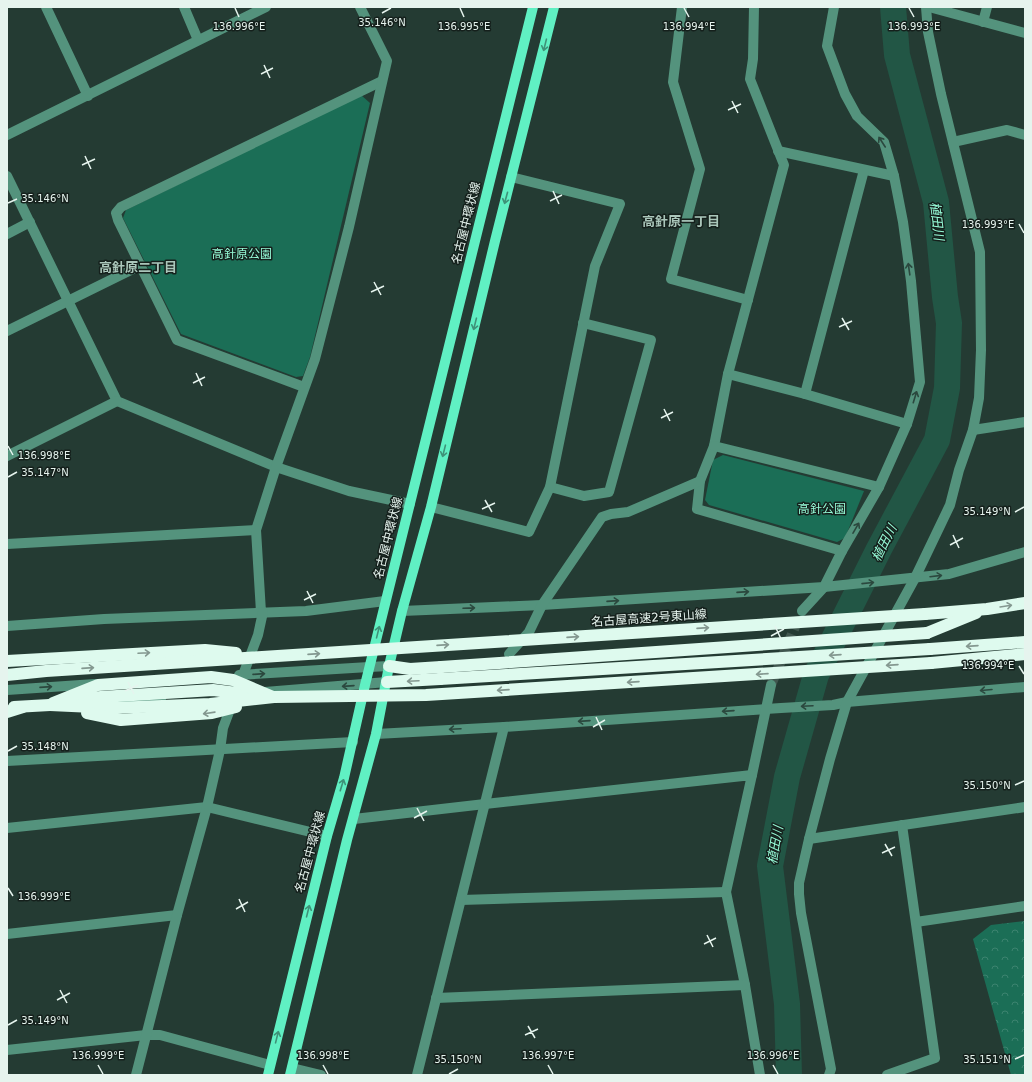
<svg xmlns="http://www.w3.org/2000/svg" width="1032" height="1082" viewBox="0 0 1032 1082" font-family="'DejaVu Sans','Noto Sans JP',sans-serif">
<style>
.forest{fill:url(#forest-crowns)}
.park{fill:#1b6e56}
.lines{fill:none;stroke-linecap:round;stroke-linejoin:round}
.river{stroke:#225645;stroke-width:26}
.minor-tunnel{stroke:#41574f;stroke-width:10;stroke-dasharray:10 5;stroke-linecap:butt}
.minor{stroke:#54937d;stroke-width:10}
.major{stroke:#60f0c3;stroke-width:10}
.highway{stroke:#defaee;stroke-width:12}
.highway-bridge{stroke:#defaee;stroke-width:12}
.oneway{stroke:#3e9278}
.oneway2{stroke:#2b483e}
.oneway3{stroke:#849890}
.ticks{fill:none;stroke:#e6f4ee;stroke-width:1.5}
.labels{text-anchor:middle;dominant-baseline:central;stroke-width:3;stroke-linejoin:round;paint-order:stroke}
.street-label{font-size:12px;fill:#e6f4ee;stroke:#15201c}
.park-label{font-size:12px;fill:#95fad6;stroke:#15201c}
.neighbourhood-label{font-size:13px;font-weight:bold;fill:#aac6ba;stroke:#15201c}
.water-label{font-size:13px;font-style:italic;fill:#96fbd7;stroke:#15201c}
.ticks-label{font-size:10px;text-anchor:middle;fill:#e6f4ee;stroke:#15201c;stroke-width:3;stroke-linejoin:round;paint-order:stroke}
</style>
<defs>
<pattern id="forest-crowns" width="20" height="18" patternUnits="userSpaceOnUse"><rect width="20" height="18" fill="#1b6e56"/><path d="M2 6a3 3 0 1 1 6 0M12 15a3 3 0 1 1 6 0" fill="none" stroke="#3c836f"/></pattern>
</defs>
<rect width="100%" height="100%" fill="#243b33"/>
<path class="forest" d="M1025,921V1075H1011L973,939L991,925Z"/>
<g class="park">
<path d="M361,95L370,103L310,357L303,376L296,377L181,334L123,218L126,210Z"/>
<path d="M723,455L864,491L845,538L837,542L709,505L705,500L713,460Z"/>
</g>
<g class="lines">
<path class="river" d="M789,1075L787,1004L770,866L787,777L816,675L879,549L937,440L947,388L949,323L945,297L936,202L897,55L893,7"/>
<path class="minor-tunnel" d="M771,685L799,617"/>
<g class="minor">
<path d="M46,7L88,96"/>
<path d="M184,7L198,40"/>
<path d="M682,7L673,82L700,169L671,279L748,300"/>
<path d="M754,7L753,59L750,79L784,165L728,374L714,446L700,481L697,509L842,551"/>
<path d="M929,7L1025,33"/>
<path d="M983,22L987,7"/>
<path d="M7,135L266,7"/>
<path d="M953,142L1007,130L1025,135"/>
<path d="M778,151L894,176"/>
<path d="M7,176L117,401L276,467L349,491L410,504"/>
<path d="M7,234L30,222"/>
<path d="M7,331L141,265"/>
<path d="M728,374L805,394L907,424"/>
<path d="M304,387L177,340L118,220L116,213L121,207L382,81"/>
<path d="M805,394L864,170"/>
<path d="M973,430L1025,422"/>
<path d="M714,446L879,487"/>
<path d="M7,456L117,401"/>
<path d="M550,487L584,496L609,492L651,340L583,323"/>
<path d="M431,507L529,532L550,487L595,266L620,204L511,177"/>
<path d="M7,544L256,530"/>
<path d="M402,611L542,605L824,587L949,574L1025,552"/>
<path d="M802,611L824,587L842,551L879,487L907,424L920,382L911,281L903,222L894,176L884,142L857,116L845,94L827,46L834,7"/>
<path d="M261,612L256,530L276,467L315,359L349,227L387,61L360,7"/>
<path d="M7,626L104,619L306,611L385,601"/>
<path d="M509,654L529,632L542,605L602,517L611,514L628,512L700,481"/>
<path d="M239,675L369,667L389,666"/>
<path d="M7,690L95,684"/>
<path d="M265,692L387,682"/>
<path d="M115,702L161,699"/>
<path d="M376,734L504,727L781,708L833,705L847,702L1025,687"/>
<path d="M7,761L353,742"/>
<path d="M752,775L771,685"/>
<path d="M354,819L485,804L752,775L726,892L745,985L760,1075"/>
<path d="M7,828L207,807L327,836"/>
<path d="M809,839L1025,807"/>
<path d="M461,900L726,892"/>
<path d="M916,922L1025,906"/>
<path d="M7,934L177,915"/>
<path d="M436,998L745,985"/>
<path d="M7,1050L146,1035H160L270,1065"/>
<path d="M292,1068L321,1075"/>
<path d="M136,1075L177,915L207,807L220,750L223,728L258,635L263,612"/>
<path d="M417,1075L504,727"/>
<path d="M829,1075L831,1069L801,913L799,894V883L809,839L830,759L847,702L915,578L950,505L959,470L973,430L979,398L981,350L980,252L941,94L928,32L926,7"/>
<path d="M887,1075L935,1058L902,825"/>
</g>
<g class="major">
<path d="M268,1075L327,836L344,778L365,685L533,7"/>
<path d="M290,1075L347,840L376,734L389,666L402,611L431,507L495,241L554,7"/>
</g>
<g class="highway">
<path d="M925,614L987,609L1025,603"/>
<path d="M927,633L976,613"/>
<path d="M930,649L1025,642"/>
<path d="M931,663L1025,654"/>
<path d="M389,666L410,669L441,667"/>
<path d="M387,682L440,679"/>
<path d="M14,707L50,705"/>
</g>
<g class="highway-bridge">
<path d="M7,661L205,650L236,653"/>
<path d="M441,667L927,633"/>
<path d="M7,675L46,671L925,614"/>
<path d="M440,679L930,649"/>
<path d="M74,701L101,697L213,690L253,695"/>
<path d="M53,703L98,685L211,677L233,680L273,697"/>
<path d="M50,705L115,708L210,704L274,697L426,695L931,663"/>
<path d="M7,712L23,707"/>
<path d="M87,713L121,720L212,713L236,707"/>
</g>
</g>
<defs><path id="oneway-shaft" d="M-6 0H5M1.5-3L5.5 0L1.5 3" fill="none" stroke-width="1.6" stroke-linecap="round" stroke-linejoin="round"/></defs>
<g class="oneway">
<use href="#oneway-shaft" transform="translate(545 45) rotate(104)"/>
<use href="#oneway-shaft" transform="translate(506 198) rotate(105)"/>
<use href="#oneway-shaft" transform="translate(475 324) rotate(104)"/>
<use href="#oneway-shaft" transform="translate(444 451) rotate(104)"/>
<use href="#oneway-shaft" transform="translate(378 632) rotate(-76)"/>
<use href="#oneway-shaft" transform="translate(342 785) rotate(-73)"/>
<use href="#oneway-shaft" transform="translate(308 911) rotate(-76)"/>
<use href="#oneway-shaft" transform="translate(277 1037) rotate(-76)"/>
</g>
<g class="oneway2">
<use href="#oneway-shaft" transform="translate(882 142) rotate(-123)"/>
<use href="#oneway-shaft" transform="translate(909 269) rotate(-98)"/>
<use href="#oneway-shaft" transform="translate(915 397) rotate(-73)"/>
<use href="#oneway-shaft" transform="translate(856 528) rotate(-60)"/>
<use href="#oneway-shaft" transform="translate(936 576) rotate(-7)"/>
<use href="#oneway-shaft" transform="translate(868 583) rotate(-6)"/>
<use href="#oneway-shaft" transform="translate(743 592) rotate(-4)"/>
<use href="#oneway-shaft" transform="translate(613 601) rotate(-4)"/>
<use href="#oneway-shaft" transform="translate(469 608) rotate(-2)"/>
<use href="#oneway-shaft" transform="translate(259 674) rotate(-4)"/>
<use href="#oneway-shaft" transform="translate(348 686) rotate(176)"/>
<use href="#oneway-shaft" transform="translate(46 687) rotate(-4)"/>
<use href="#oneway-shaft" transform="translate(986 690) rotate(175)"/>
<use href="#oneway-shaft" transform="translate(807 706) rotate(177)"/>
<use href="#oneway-shaft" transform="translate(728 711) rotate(176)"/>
<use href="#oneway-shaft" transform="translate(584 721) rotate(176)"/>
<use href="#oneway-shaft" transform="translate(455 729) rotate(177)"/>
</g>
<g class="oneway3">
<use href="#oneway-shaft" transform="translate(1006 606) rotate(-9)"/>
<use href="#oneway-shaft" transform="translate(703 628) rotate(-4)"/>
<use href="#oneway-shaft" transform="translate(573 637) rotate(-4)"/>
<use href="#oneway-shaft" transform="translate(443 645) rotate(-4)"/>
<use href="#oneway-shaft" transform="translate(972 646) rotate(176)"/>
<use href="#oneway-shaft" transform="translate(144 653) rotate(-3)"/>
<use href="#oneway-shaft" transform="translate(314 654) rotate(-4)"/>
<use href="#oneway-shaft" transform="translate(835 655) rotate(176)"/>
<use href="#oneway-shaft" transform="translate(892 665) rotate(176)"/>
<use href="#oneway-shaft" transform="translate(88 668) rotate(-4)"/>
<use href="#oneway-shaft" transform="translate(762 674) rotate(176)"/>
<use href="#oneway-shaft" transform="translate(413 681) rotate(177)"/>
<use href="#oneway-shaft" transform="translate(633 682) rotate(176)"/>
<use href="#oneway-shaft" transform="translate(503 690) rotate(176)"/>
<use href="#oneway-shaft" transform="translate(209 713) rotate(172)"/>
</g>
<path class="ticks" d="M235,8L239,17M460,8L464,17M684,8L689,17M909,8L914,17M382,13L391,8M264,65L270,78M261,74L273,68M732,101L738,113M728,110L741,104M85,156L91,169M82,165L95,159M553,191L559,204M550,201L562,195M8,203L17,199M1019,224L1024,233M374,282L381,295M371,292L384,286M842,318L849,330M839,327L852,321M196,373L202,386M193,383L205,377M664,409L670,421M661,418L673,412M8,446L13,455M8,477L17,472M485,500L492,512M482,509L495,503M1015,512L1024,507M953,535L959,548M950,545L963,538M307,591L313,603M304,600L316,594M775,626L781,639M771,636L784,629M1019,666L1024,674M128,682L134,694M125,691L138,685M596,717L602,730M593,727L605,720M8,751L17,746M1015,785L1024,781M417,808L424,821M414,818L427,811M885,844L892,856M882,853L895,847M8,888L13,896M239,899L245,912M236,909L248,902M707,935L713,947M704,944L716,938M60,990L67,1003M57,1000L70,993M8,1025L17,1020M528,1026L535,1038M525,1035L538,1029M1015,1059L1024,1055M98,1065L103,1074M323,1065L328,1074M548,1065L553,1074M773,1065L778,1074M449,1074L458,1069"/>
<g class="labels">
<g class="street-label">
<text transform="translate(466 223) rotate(-76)">名古屋中環状線</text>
<text transform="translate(388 538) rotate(-76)">名古屋中環状線</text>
<text transform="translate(649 618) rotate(-4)">名古屋高速2号東山線</text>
<text transform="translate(310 852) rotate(-75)">名古屋中環状線</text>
</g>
<g class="park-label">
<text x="242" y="254">高針原公園</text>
<text x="822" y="509">高針公園</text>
</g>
<g class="neighbourhood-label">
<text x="681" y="221">高針原一丁目</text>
<text x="138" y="267">高針原二丁目</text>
</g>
<g class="water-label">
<text transform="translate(937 221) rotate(83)">植田川</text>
<text transform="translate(884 543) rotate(-63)">植田川</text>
<text transform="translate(775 845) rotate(-80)">植田川</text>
</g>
</g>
<g class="ticks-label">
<text x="382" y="26">35.146°N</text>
<text x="239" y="30">136.996°E</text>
<text x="464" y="30">136.995°E</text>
<text x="689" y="30">136.994°E</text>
<text x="914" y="30">136.993°E</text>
<text x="45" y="202">35.146°N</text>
<text x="988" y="228">136.993°E</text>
<text x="44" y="459">136.998°E</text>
<text x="45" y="476">35.147°N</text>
<text x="987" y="515">35.149°N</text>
<text x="988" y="669">136.994°E</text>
<text x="45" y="750">35.148°N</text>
<text x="987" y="789">35.150°N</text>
<text x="44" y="900">136.999°E</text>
<text x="45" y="1024">35.149°N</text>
<text x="98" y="1059">136.999°E</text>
<text x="323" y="1059">136.998°E</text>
<text x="548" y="1059">136.997°E</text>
<text x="773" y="1059">136.996°E</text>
<text x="987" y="1063">35.151°N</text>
<text x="458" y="1063">35.150°N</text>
</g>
<rect width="1032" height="1082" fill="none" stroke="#e6f4ee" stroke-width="16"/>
</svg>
